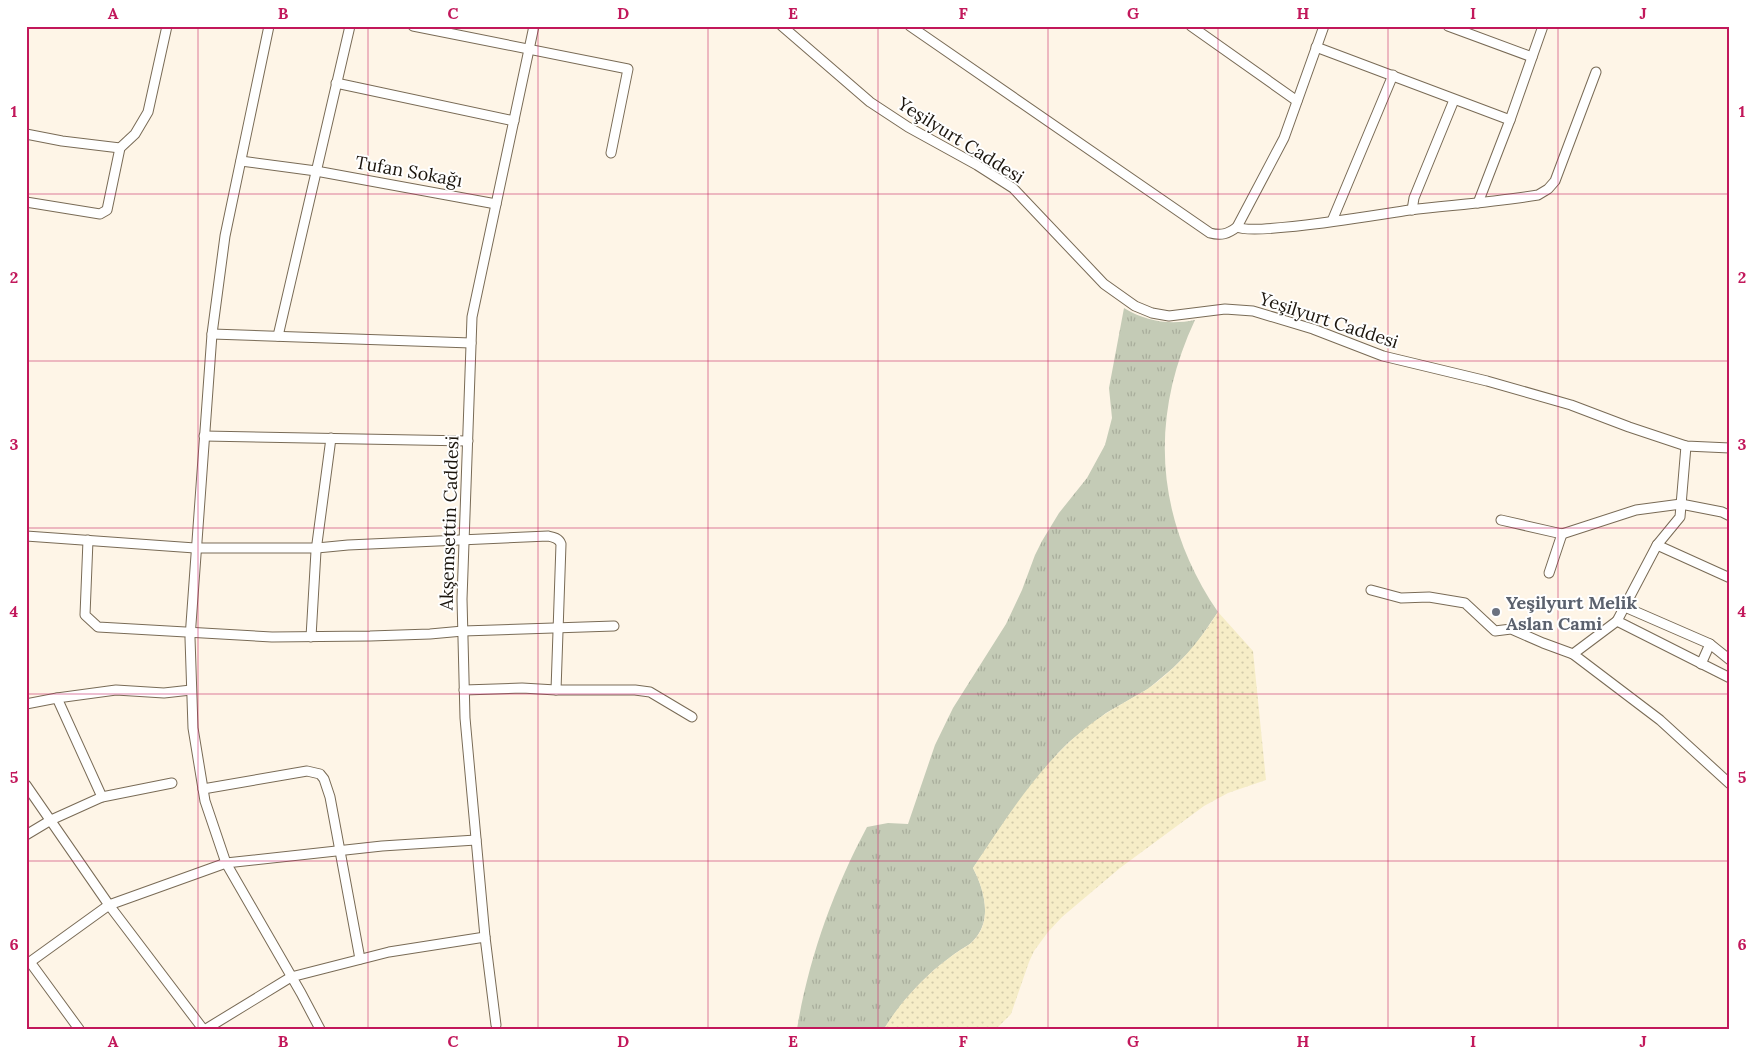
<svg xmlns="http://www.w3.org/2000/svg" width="1756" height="1055" viewBox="0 0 1756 1055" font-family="Lora,serif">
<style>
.grass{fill:url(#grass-tufts)}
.sand{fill:url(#sand-dots)}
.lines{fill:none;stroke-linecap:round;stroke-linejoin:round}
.minor-casing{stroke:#796b56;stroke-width:11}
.minor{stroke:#fff;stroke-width:9}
.grid{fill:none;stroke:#c2185b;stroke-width:1;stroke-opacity:0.55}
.worship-dot{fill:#6b7280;stroke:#fff;stroke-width:2}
.labels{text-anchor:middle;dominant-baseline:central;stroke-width:4;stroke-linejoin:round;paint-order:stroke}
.street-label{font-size:18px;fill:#1b150d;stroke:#fff}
.worship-label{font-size:18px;font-weight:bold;fill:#5b616d;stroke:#fff;text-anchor:start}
.neatline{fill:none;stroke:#c2185b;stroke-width:2}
.grid-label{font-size:16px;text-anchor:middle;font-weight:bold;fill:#c2185b}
</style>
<defs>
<pattern id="grass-tufts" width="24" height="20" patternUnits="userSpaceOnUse" patternTransform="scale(1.25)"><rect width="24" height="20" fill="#c4cbb6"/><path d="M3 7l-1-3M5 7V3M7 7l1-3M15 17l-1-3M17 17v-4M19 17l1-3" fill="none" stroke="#a8ad9b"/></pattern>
<pattern id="sand-dots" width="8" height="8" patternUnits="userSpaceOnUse" patternTransform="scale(1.25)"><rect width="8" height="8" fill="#f6edc7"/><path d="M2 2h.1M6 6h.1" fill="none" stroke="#d2caaa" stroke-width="1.8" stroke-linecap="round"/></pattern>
</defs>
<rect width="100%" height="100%" fill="#fef5e7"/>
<path class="grass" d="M1124,308C1147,322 1170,325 1195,320C1148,420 1156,521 1218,612L1194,647L1173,668L1148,689L1106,713L1069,742L1058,753L1009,815L973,868C984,889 993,919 974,940C971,944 966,946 962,949C952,955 943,963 934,970C915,987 898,1007 884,1029H797C809,957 833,891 867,827L888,823L908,824L935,745L953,708L1006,624L1022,590L1035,555L1042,541L1059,513L1087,478L1105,445L1112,418L1109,388Z"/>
<path class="sand" d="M1218,612L1253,651L1266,780L1228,793L1204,806L1120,868L1062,917L1048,932L1034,951L1029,962L1011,1014L996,1029H884C897,1007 915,987 934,970C942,963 950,957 959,951C963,948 970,945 974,940C993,920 984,889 973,868C1004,821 1038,767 1082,731C1102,714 1124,703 1146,690C1176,670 1199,642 1218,612Z"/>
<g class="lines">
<g class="minor-casing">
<g id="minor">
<path d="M269,26L225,236L212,334L190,638L193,728L205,801L226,863L301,993L320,1029"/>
<path d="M413,26L628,69L611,153"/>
<path d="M782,26L870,102L908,127L977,165L1013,188L1104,284L1135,306L1152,313L1169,316L1225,309L1253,311L1313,329L1383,356L1487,381L1571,405L1629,427L1686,446L1730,448"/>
<path d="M910,26L1210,233C1221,236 1228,234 1237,227L1284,138L1324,26"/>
<path d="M1191,26L1297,101"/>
<path d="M1448,26L1532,57"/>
<path d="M1316,47L1510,120"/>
<path d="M336,83L514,121"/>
<path d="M26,134L62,141L120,148"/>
<path d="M241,161L316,171L496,204"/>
<path d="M26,202L100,214L107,210L120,148L135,134L148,112L167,26"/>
<path d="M1478,203L1510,120L1543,26"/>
<path d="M1412,210L1414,198L1454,100"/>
<path d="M1332,221L1393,75"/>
<path d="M1237,227C1254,236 1383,214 1410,210C1453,205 1496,202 1538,195L1548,189L1555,181L1596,72"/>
<path d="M212,334L471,343"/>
<path d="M278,336L350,26"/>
<path d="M204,436L468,441"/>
<path d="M1686,446L1680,517L1657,545L1617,621L1730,678"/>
<path d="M1501,520L1562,534L1636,510L1681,504L1722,512L1730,516"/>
<path d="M26,536L195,548H317L348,545L548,536C553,537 559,538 561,544L556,690"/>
<path d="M88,540L85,615L98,627L272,637L370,636L430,634L463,631L614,626"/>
<path d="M1657,545L1730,578"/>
<path d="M1549,573L1562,534"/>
<path d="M1371,590L1401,598L1429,597L1465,603L1495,631L1511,629L1543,643L1573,654"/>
<path d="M1625,607L1710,644L1730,660"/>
<path d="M1617,621L1573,654L1660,720L1730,784"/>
<path d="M311,637L316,551L331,438"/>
<path d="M1701,664L1710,644"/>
<path d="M464,690L522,688L556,690H635L650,692L692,717"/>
<path d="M57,698L102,797"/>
<path d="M26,704L57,698L116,690L164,693L191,690"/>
<path d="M26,785L109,905L203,1029"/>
<path d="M203,789L307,771L320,774L324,779L330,797L360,959"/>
<path d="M26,835L51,820L102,797L172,783"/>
<path d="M496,1025L485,937L465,718L462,599L472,317L534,26"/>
<path d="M79,1029L30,962L109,905L226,863L382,846L476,840"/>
<path d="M206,1029L291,977L389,952L485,937"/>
</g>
</g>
<use href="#minor" class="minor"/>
</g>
<path class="grid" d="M198,26V1029M368,26V1029M538,26V1029M708,26V1029M878,26V1029M1048,26V1029M1218,26V1029M1388,26V1029M1558,26V1029M26,194H1730M26,361H1730M26,528H1730M26,694H1730M26,861H1730"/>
<circle class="worship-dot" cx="1496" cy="612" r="5"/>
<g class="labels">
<g class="street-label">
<text transform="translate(961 140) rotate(32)">Yeşilyurt Caddesi</text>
<text transform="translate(409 171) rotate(10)">Tufan Sokağı</text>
<text transform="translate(1329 320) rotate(18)">Yeşilyurt Caddesi</text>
<text transform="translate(449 523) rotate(-88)">Akşemsettin Caddesi</text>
</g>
<g class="worship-label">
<text x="1506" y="602">Yeşilyurt Melik<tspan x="1506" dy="21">Aslan Cami</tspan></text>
</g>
</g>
<rect width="1756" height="1055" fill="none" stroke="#ffffff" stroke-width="55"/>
<rect x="28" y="28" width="1700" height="1000" class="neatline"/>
<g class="grid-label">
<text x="113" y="19">A</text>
<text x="283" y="19">B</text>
<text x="453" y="19">C</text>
<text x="623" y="19">D</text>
<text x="793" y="19">E</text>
<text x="963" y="19">F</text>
<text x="1133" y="19">G</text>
<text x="1303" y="19">H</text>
<text x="1473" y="19">I</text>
<text x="1643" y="19">J</text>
<text x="14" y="117">1</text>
<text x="1742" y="117">1</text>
<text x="14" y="283">2</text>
<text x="1742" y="283">2</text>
<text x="14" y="450">3</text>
<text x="1742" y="450">3</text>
<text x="14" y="617">4</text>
<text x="1742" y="617">4</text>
<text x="14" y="783">5</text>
<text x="1742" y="783">5</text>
<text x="14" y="950">6</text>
<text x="1742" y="950">6</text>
<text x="113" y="1047">A</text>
<text x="283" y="1047">B</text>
<text x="453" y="1047">C</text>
<text x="623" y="1047">D</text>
<text x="793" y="1047">E</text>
<text x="963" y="1047">F</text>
<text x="1133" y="1047">G</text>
<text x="1303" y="1047">H</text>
<text x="1473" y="1047">I</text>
<text x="1643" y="1047">J</text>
</g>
</svg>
